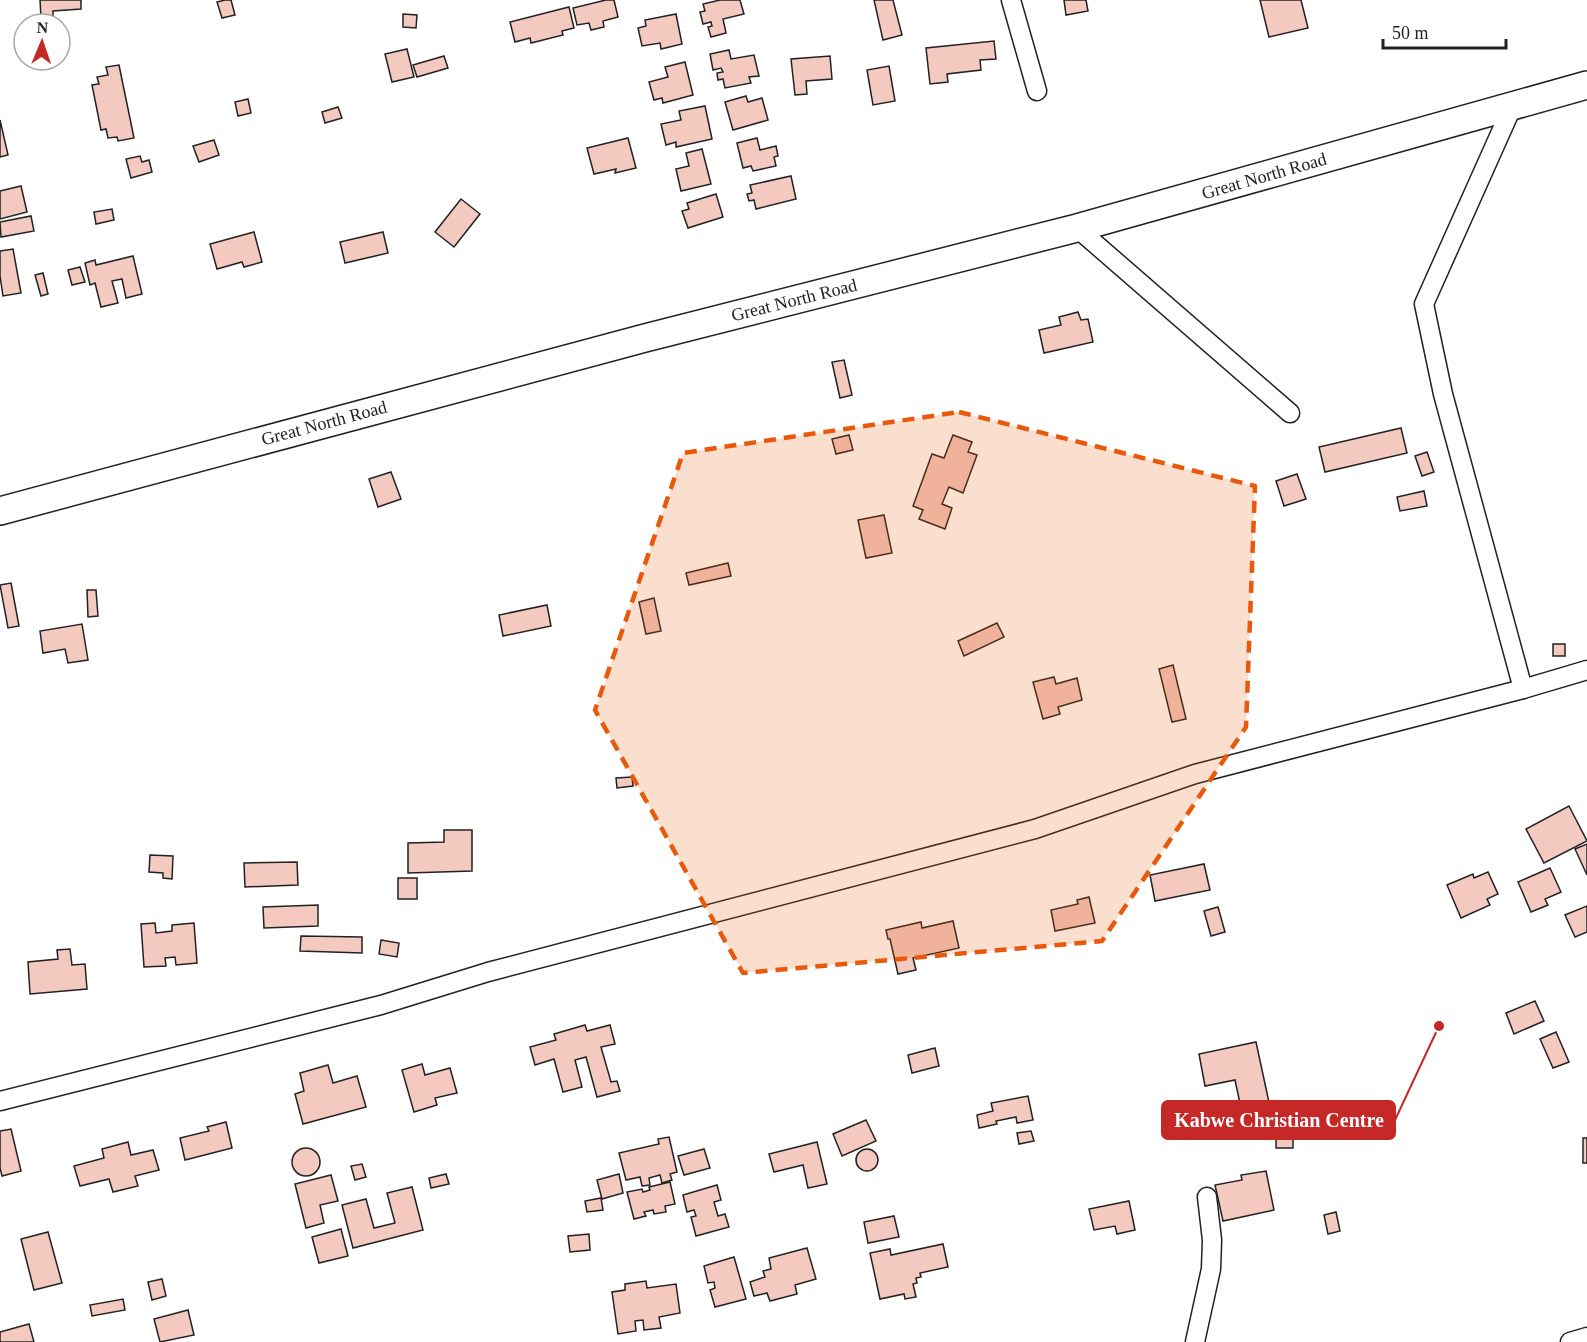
<svg xmlns="http://www.w3.org/2000/svg" width="1587" height="1342" viewBox="0 0 1587 1342" font-family="'Times New Roman',serif">
<style>
.building{fill:#f3c9c0;stroke:#222;stroke-width:1.5}
.lines{fill:none;stroke-linecap:round;stroke-linejoin:round}
.minor-casing{stroke:#222;stroke-width:21}
.highway-casing{stroke:#222;stroke-width:30}
.minor{stroke:#fff;stroke-width:18}
.highway{stroke:#fff;stroke-width:27}
.marked{fill:#e8590c;fill-opacity:0.2;stroke:#e8590c;stroke-width:4.5;stroke-dasharray:12 8;stroke-linejoin:round}
.labels{text-anchor:middle;dominant-baseline:central;stroke-width:4.5;stroke-linejoin:round;paint-order:stroke}
.street-label{font-size:18px;fill:#222;stroke:#fff}
.leader{fill:none;stroke:#c62828;stroke-width:2}
.callout-dot{fill:#c62828;stroke:#fff;stroke-width:2}
.callout{fill:#c62828;stroke:#c62828;stroke-width:2}
.callout-label{font-size:20px;text-anchor:middle;font-weight:bold;fill:#fff}
</style>
<rect width="100%" height="100%" fill="#fff"/>
<g class="building">
<path d="M40,0H81V9L53,11V17L41,18Z"/>
<path d="M225,0H231L235,15L222,18L217,2Z"/>
<path d="M606,0H614L618,17L603,21L604,27L591,30L589,23L577,25L573,8Z"/>
<path d="M720,0H740L744,14L723,19L726,33L711,37L708,27L712,26L711,22L703,24L700,12L705,11L703,4Z"/>
<path d="M874,0H893L902,35L883,40Z"/>
<path d="M1064,0H1086L1088,11L1066,15Z"/>
<path d="M1260,0H1301L1308,28L1269,37Z"/>
<path d="M569,7L574,28L562,31L563,35L531,43L530,38L515,42L510,22Z"/>
<path d="M403,14L417,15L416,28L403,27Z"/>
<path d="M676,14L682,44L661,49L660,43L642,46L638,28L646,26L645,20Z"/>
<path d="M994,41L996,59L980,60L981,70L947,74L948,82L930,84L926,48Z"/>
<path d="M407,49L414,77L392,82L385,54Z"/>
<path d="M729,50L731,59L754,55L759,76L749,77L751,83L725,88L723,79L718,80L717,73L723,72L721,68L713,70L710,54Z"/>
<path d="M444,56L448,68L417,77L413,65Z"/>
<path d="M830,56L832,79L806,81L807,94L795,95L791,59Z"/>
<path d="M685,62L693,95L663,103L662,98L654,100L649,82L668,77L665,67Z"/>
<path d="M119,65L134,138L118,141L117,137L108,138L106,129L101,130L92,85L99,84L97,77L108,75L106,67Z"/>
<path d="M889,66L895,101L873,105L867,70Z"/>
<path d="M746,96L748,102L762,98L768,120L733,130L725,102Z"/>
<path d="M248,99L251,113L238,116L235,102Z"/>
<path d="M705,106L712,139L676,147V142L666,145L661,124L681,120L679,111Z"/>
<path d="M338,107L342,118L325,123L322,112Z"/>
<path d="M0,120L8,155L0,157Z"/>
<path d="M628,138L636,168L615,173L616,169L594,174L587,148Z"/>
<path d="M757,138L760,150L776,146L778,156L774,157L776,166L753,171L751,166L743,168L737,143Z"/>
<path d="M214,140L219,155L199,162L193,146Z"/>
<path d="M702,149L711,184L681,191L676,169L689,166L686,153Z"/>
<path d="M140,156L142,162L149,160L152,172L131,178L126,159Z"/>
<path d="M791,176L796,199L756,209L754,200L749,201L747,194L752,193L750,185Z"/>
<path d="M21,186L27,212L0,219V191Z"/>
<path d="M716,194L723,217L688,228L682,211L689,209L687,203Z"/>
<path d="M461,199L480,214L454,247L435,232Z"/>
<path d="M112,209L114,220L96,224L94,212Z"/>
<path d="M31,216L34,231L1,237L0,222Z"/>
<path d="M254,232L262,262L244,267L242,262L217,269L210,244Z"/>
<path d="M383,232L388,253L345,263L340,242Z"/>
<path d="M13,249L21,293L3,296L0,276V251Z"/>
<path d="M133,256L142,294L126,298L122,279L112,281L118,303L101,307L95,283L90,285L85,263L95,260L96,265Z"/>
<path d="M80,267L85,282L72,285L68,270Z"/>
<path d="M43,273L48,294L41,296L35,275Z"/>
<path d="M1078,312L1081,320L1088,319L1093,342L1044,353L1039,330L1061,325L1059,317Z"/>
<path d="M844,360L852,395L840,398L832,362Z"/>
<path d="M1401,428L1407,453L1325,472L1319,447Z"/>
<path d="M849,435L853,450L836,454L832,439Z"/>
<path d="M953,435L972,442L968,452L977,455L963,493L949,487L942,504L952,508L945,529L919,519L923,510L913,506L932,454L944,458Z"/>
<path d="M1427,452L1434,472L1422,476L1415,456Z"/>
<path d="M391,472L401,499L378,507L369,479Z"/>
<path d="M1297,474L1306,499L1284,506L1276,481Z"/>
<path d="M1424,491L1427,506L1400,511L1397,497Z"/>
<path d="M884,515L892,553L866,558L858,520Z"/>
<path d="M728,563L731,576L689,585L686,573Z"/>
<path d="M11,583L19,626L8,628L0,585Z"/>
<path d="M87,590H96L98,616L88,617Z"/>
<path d="M654,598L661,631L646,634L639,602Z"/>
<path d="M547,605L551,626L503,636L499,615Z"/>
<path d="M997,623L1004,637L964,656L958,641Z"/>
<path d="M82,624L88,660L68,663L65,649L43,653L40,631Z"/>
<rect x="1553" y="644" width="12" height="12"/>
<path d="M1173,665L1186,719L1172,722L1159,669Z"/>
<path d="M1054,677L1056,684L1077,678L1082,700L1058,707L1060,714L1043,719L1033,682Z"/>
<path d="M632,777L633,786L617,788L616,778Z"/>
<path d="M1569,806L1587,841L1544,863L1526,829Z"/>
<path d="M444,830H472V871L408,873V843L444,842Z"/>
<path d="M1587,844V875L1575,849Z"/>
<path d="M150,855L173,856L172,879L163,878V873L149,872Z"/>
<path d="M297,862L298,885L245,887L244,863Z"/>
<path d="M1204,864L1210,890L1155,901L1150,875Z"/>
<path d="M1550,868L1561,892L1545,899L1548,905L1531,912L1518,882Z"/>
<path d="M1488,872L1498,894L1487,899L1490,905L1461,918L1447,885L1473,874L1474,878Z"/>
<rect x="398" y="878" width="19" height="21"/>
<path d="M1089,897L1095,923L1055,931L1051,910L1078,904L1077,900Z"/>
<path d="M318,905V926L264,928L263,907Z"/>
<path d="M1587,906V932L1575,937L1565,915Z"/>
<path d="M1218,907L1225,932L1211,936L1204,911Z"/>
<path d="M953,921L959,948L913,958L916,970L898,974L890,939H888L886,930L921,922L922,928Z"/>
<path d="M155,923L156,933L172,931V925L194,923L197,963L176,965L175,957L165,958L166,966L144,967L141,924Z"/>
<path d="M301,936L362,937V953L300,951Z"/>
<path d="M381,940L399,943L397,957L379,954Z"/>
<path d="M70,949L72,965L85,964L87,989L30,994L28,962L58,959L57,950Z"/>
<path d="M1535,1001L1544,1021L1514,1034L1506,1013Z"/>
<path d="M585,1025L587,1031L610,1025L615,1044L601,1047L611,1082L617,1081L620,1091L597,1097L586,1057L575,1060L582,1087L563,1092L554,1059L535,1065L530,1047L556,1040L554,1034Z"/>
<path d="M1556,1032L1569,1062L1553,1068L1540,1039Z"/>
<path d="M1256,1042L1273,1121L1245,1127L1235,1080L1205,1086L1199,1054Z"/>
<path d="M935,1048L939,1066L912,1073L908,1055Z"/>
<path d="M422,1064L425,1075L450,1068L457,1093L435,1098L437,1105L414,1112L402,1070Z"/>
<path d="M328,1065L333,1083L357,1076L366,1107L303,1124L295,1094L304,1091L300,1073Z"/>
<path d="M1028,1096L1033,1120L1017,1123L1016,1117L996,1121L997,1124L979,1128L977,1115L993,1111L991,1103Z"/>
<path d="M866,1120L876,1141L842,1156L833,1134Z"/>
<path d="M226,1122L232,1148L185,1160L180,1138L209,1131L207,1127Z"/>
<path d="M11,1129L21,1171L2,1176L0,1168V1131Z"/>
<path d="M1031,1131L1034,1141L1019,1144L1017,1133Z"/>
<path d="M669,1137L677,1172L670,1174L672,1180L662,1183L660,1175L649,1178L650,1185L642,1186L640,1177L626,1180L619,1153L659,1144L658,1139Z"/>
<rect x="1276" y="1137" width="17" height="11"/>
<rect x="1583" y="1138" width="4" height="25"/>
<path d="M128,1142L131,1155L153,1150L159,1170L135,1176L138,1186L113,1192L109,1179L80,1186L74,1166L104,1158L102,1149Z"/>
<path d="M817,1142L827,1184L808,1188L803,1165L774,1172L769,1154Z"/>
<circle cx="306" cy="1162" r="14"/>
<circle cx="867" cy="1160" r="11"/>
<path d="M704,1149L710,1168L684,1175L678,1156Z"/>
<path d="M362,1164L366,1177L355,1180L351,1166Z"/>
<path d="M1266,1171L1274,1210L1223,1221L1215,1185L1242,1180L1241,1175Z"/>
<path d="M446,1174L449,1184L431,1188L429,1178Z"/>
<path d="M619,1174L623,1193L602,1199L597,1180Z"/>
<path d="M331,1175L338,1201L320,1205L324,1223L306,1228L295,1184Z"/>
<path d="M670,1182L675,1204L665,1206L666,1212L654,1214L653,1210L644,1212L646,1216L634,1219L627,1192L642,1189L643,1192L650,1190L649,1187Z"/>
<path d="M717,1185L721,1200L714,1202L718,1216L725,1214L729,1227L696,1236L691,1217L696,1216L694,1210L687,1212L683,1195Z"/>
<path d="M412,1187L423,1230L353,1248L342,1205L366,1199L374,1228L395,1223L387,1193Z"/>
<path d="M601,1198L603,1210L587,1212L585,1201Z"/>
<path d="M1129,1201L1135,1230L1117,1234L1115,1226L1094,1230L1089,1209Z"/>
<path d="M1336,1212L1340,1231L1328,1234L1324,1215Z"/>
<path d="M894,1216L899,1237L868,1243L864,1222Z"/>
<path d="M341,1229L348,1256L319,1263L312,1237Z"/>
<path d="M48,1232L62,1283L34,1290L21,1239Z"/>
<path d="M589,1234L590,1250L570,1252L568,1236Z"/>
<path d="M943,1244L948,1267L920,1273L921,1277L916,1278L917,1283L913,1284L916,1297L905,1299L904,1294L880,1299L870,1253L890,1249L891,1255Z"/>
<path d="M807,1248L816,1279L795,1285L797,1294L770,1301L767,1293L754,1296L750,1282L765,1277L763,1271L771,1269L769,1258Z"/>
<path d="M734,1257L746,1299L715,1307L710,1290L715,1288L714,1282L708,1283L704,1266Z"/>
<path d="M162,1279L166,1296L152,1300L148,1282Z"/>
<path d="M646,1281L647,1288L676,1284L680,1313L659,1317L661,1328L644,1330L643,1320L635,1321L636,1331L618,1334L612,1292L625,1290V1284Z"/>
<path d="M123,1299L125,1310L92,1316L90,1305Z"/>
<path d="M188,1310L194,1335L160,1342L154,1319Z"/>
<path d="M29,1324L34,1342H0V1332Z"/>
</g>
<g class="lines">
<g class="minor-casing">
<g id="minor">
<path d="M1011,0L1037,91"/>
<path d="M1513,105L1424,304L1443,394L1523,689"/>
<path d="M1077,228L1290,413"/>
<path d="M0,1101L381,1005L488,972L1035,829L1195,774L1523,689L1587,670"/>
<path d="M1195,1342L1211,1269L1212,1240L1207,1197"/>
<path d="M1570,1342L1587,1337"/>
</g>
</g>
<g class="highway-casing">
<path id="highway" d="M0,511L645,338L1077,228L1587,85"/>
</g>
<use href="#minor" class="minor"/>
<use href="#highway" class="highway"/>
</g>
<path class="marked" d="M959,412L1255,486L1246,727L1102,941L743,973L595,710L683,453Z"/>
<g class="labels">
<g class="street-label">
<text transform="translate(1264 176) rotate(-16)">Great North Road</text>
<text transform="translate(794 300) rotate(-14)">Great North Road</text>
<text transform="translate(324 423) rotate(-15)">Great North Road</text>
</g>
</g>
<path class="leader" d="M1439 1026L1395 1120"/>
<circle class="callout-dot" cx="1439" cy="1026" r="6"/>
<rect class="callout" x="1162" y="1101" width="233" height="38" rx="6"/>
<g class="callout-label">
<text x="1279" y="1127">Kabwe Christian Centre</text>
</g>
<g transform="translate(42 42) rotate(2)"><circle r="28" fill="#ffffff" stroke="#a7a7a7" stroke-width="1.5"/>
<path d="M0-4.5L10 22L0 15L-10 22Z" fill="#c62828"/>
<text y="-9" font-size="16" font-weight="bold" text-anchor="middle" fill="#222222">N</text>
</g>
<path d="M1383 39v9h123v-9" fill="none" stroke="#222222" stroke-width="3"/>
<text x="1392" y="39" font-size="18" fill="#222222" stroke="#ffffff" stroke-width="4.5" paint-order="stroke">50 m</text>
</svg>
